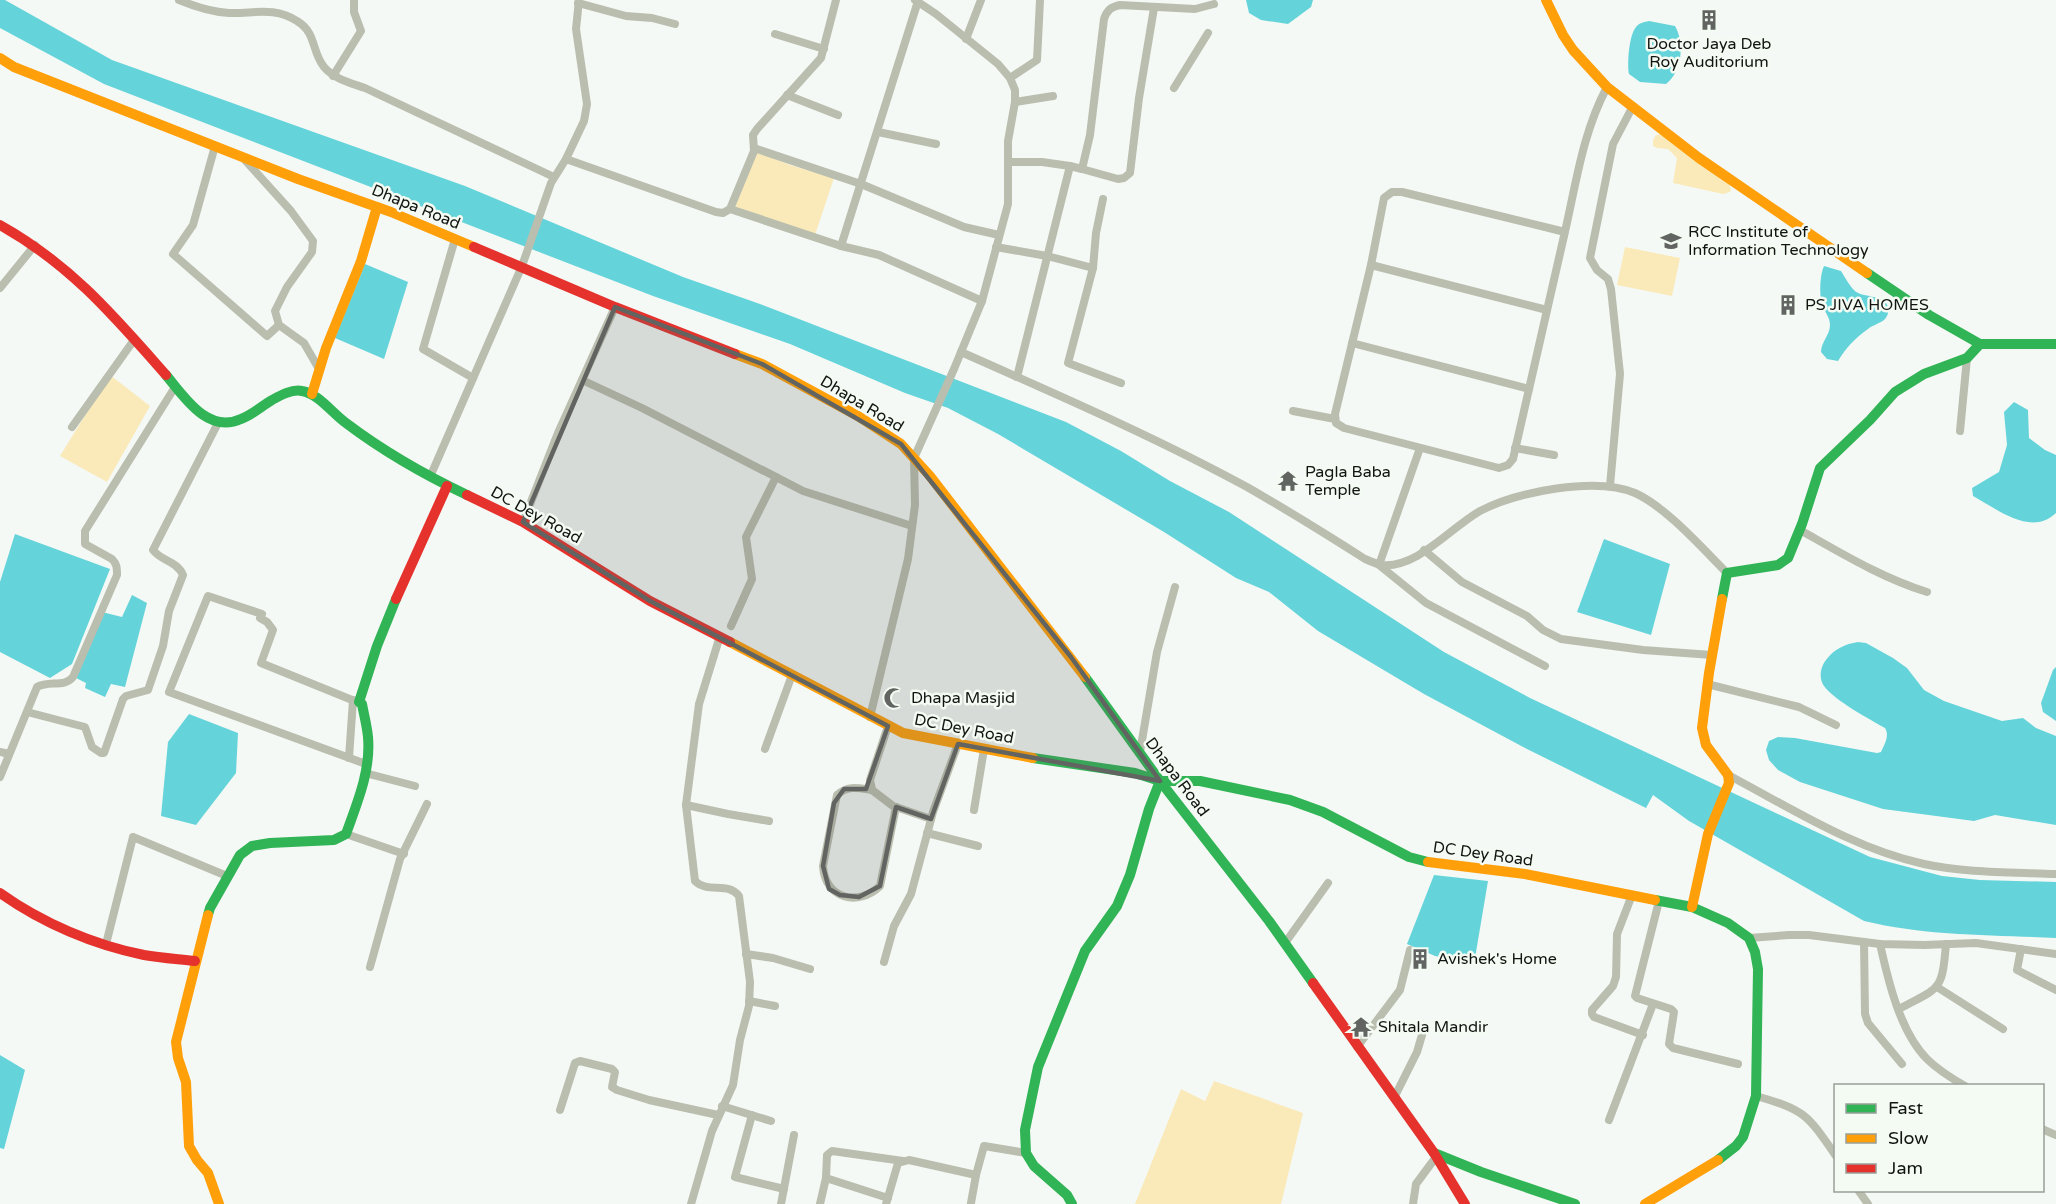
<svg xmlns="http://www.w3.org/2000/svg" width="2056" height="1204" viewBox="0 0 2056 1204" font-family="'Varela Round',sans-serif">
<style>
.green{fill:#faeaba}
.water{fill:#65d4da}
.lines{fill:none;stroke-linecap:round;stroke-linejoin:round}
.street{stroke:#babeaf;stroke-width:8}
.fast{stroke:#30b455;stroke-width:10}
.slow{stroke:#ff9f0a;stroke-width:10}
.jam{stroke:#e5322d;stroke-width:10}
.marked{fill:#616461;fill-opacity:0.2;stroke:#616461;stroke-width:4.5;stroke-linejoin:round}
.labels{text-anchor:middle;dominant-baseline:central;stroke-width:5;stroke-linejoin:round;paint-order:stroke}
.poi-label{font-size:16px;fill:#111411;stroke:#f3fbf3;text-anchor:start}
.street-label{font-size:16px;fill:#111411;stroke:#f3fbf3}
</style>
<rect width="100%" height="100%" fill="#f5f9f5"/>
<g class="green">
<path d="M1662,134L1728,182L1731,190L1730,192L1723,194L1673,183L1677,158L1668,149L1657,148L1653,146V140L1656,135Z"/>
<path d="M755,151L790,165L834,178L815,235L732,210Z"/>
<path d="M1625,247L1680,258L1672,296L1617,285Z"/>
<path d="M110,375L150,406L107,482L60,456Z"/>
<path d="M1214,1081L1303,1113L1281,1204H1135L1181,1089L1205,1101Z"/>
</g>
<g class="water">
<path d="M0,0H5L112,60L465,186L683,277L760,304L1066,422L1121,451L1170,481L1229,512L1444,652L1530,698L1870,857L1942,876L1980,880L2056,882V938C1992,935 1926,936 1864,921L1689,821L1653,795L1646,808L1527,749L1424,694L1318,631L1269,592L1236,578L1164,532L998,434L948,408L905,393L790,344L653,296L104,84L0,28Z"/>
<path d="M1246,0H1313L1311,7L1288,24L1261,20L1249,13Z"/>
<path d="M1649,21L1675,26C1685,43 1682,72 1666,84L1640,82L1629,74C1627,64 1629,35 1636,27C1639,23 1644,22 1649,21Z"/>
<path d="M365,264L408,282L384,359L335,338Z"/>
<path d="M1824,266L1841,271C1860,303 1856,289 1885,301C1889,307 1890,313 1885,319C1881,323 1873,325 1868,329C1855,338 1846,348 1838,361L1827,359L1821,352C1821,342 1830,335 1830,325C1830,317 1824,311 1822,304C1819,294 1820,274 1824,266Z"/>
<path d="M2014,402L2028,410L2029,438L2045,450L2056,455V513C2031,537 1997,509 1973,496L1972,488L1999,472L2007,445L2004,412Z"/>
<path d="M15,534L110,569L72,664L50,678L0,652V582Z"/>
<path d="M1604,539L1670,564L1651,635L1577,612Z"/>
<path d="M132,595L147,603L125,687L111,684L105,697L85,688L86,683L76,678L102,612L122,617Z"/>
<path d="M1858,642L1866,643L1893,658L1907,668L1924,690L1944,701L2002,721L2023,718L2036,728L2056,736V825L1995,815L1974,821L1883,809L1800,782L1778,770L1769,760L1766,750L1769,741L1778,737L1795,738L1877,753L1881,752C1884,745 1890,736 1885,728C1869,719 1834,700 1824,686C1818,678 1821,666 1826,660C1834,649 1845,644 1858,642Z"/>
<path d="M2056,667V721L2043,712L2041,703L2053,670Z"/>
<path d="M189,714L238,733L236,773L196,825L161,816L168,742Z"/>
<path d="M1434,875L1488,881L1474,964L1435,956L1407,944Z"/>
<path d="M0,1055L25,1070L4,1149L0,1148Z"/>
</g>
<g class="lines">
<g class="street">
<path d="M179,0C196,7 211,12 229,13C253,14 274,6 297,21C317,33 311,51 324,67C334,79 351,83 365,88L554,177"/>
<path d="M578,3L626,16L652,18L675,24"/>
<path d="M775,34L824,49"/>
<path d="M966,39L981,0"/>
<path d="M333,76L361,31L354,12V0"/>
<path d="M1010,78L1037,60L1040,0"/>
<path d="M1174,88L1208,33"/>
<path d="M787,95L838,115"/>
<path d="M1015,102L1053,96"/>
<path d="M878,132L936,144"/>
<path d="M215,146L193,225L173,254L267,336L279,325"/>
<path d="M754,148L861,184L964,227L999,235"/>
<path d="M566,159L716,212L723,213L730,209L754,151L753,135L757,129L821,58L836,0"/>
<path d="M245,160L291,211L313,241L312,252L287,287L275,311L279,325L304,343L319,369"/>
<path d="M1008,162H1042L1070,166"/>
<path d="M1082,169L1118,179L1124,178L1130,173L1139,98L1154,8"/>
<path d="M1103,199L1096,233L1093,268L1068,363L1121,383"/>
<path d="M730,209L841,246L879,255L982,301"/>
<path d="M1565,232L1402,192H1392L1384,198L1371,265L1335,414L1336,423L1344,428L1499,468L1508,465L1513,459C1530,385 1547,310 1564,236C1576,185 1582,134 1607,87"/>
<path d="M455,239L423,349L473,378"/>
<path d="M841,246L918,1"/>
<path d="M996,247L1047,256L1093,268"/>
<path d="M1371,265L1547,310"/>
<path d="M0,288L35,245"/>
<path d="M1352,343L1529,389"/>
<path d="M961,352C1058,395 1155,437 1247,487C1287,510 1326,534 1365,559C1370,561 1376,564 1382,565C1418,568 1450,528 1480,511C1516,492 1596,476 1635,493C1666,507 1702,548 1727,573"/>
<path d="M1017,377L1070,166L1082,169L1090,135L1104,19C1107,10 1111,7 1120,5L1195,9L1214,4"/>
<path d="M582,380L642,408L803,491L912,526"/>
<path d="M1293,411L1335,419"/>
<path d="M72,427L134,340"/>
<path d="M1960,431L1967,358"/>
<path d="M1420,448L1379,565L1426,603L1545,666"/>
<path d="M1515,448L1554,455"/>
<path d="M430,477L522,266L551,183L566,159L584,121L587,104L576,29L579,0"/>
<path d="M1610,486L1620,374L1611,289L1608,279L1597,270L1590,258L1613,144L1633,106"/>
<path d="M523,522L558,433L615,307"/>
<path d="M1800,530C1841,553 1882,578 1927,592"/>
<path d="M1424,550L1462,582L1527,616L1543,630L1561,639L1643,650L1712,655"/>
<path d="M731,626L752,579L746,537L776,477"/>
<path d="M1707,684L1799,707L1836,725"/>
<path d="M362,704L261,663L273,630L267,622L260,618L262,614L208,596L169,692L366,764"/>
<path d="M27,712L85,727L92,747L101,753H104L123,699L126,696L148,690L163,646L169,611L183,575C177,561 161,561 153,550L218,423"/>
<path d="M870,717L908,559L915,505L914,458L954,369L982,301L1008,204V141L1015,102V90L1010,78L998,64L936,14L915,0"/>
<path d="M888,726L870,780L872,790L893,806L931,819"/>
<path d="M765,749L792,675"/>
<path d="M0,752L9,754"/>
<path d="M1140,752L1157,652L1175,587"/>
<path d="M349,758L353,700"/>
<path d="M365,773L415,786"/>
<path d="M1728,775C1791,808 1854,849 1924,864C1966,873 2012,872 2056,874"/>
<path d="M0,777L37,687C49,680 64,688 73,677L117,575C117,568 117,564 112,559L85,544V531L175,387"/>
<path d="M872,790C858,788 848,785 837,795L823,866C825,899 858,907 880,886L896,807"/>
<path d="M686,805L728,814L769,821"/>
<path d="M974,810L984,749"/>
<path d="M927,833L978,846"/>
<path d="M346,834L404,854"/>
<path d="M1632,895L1617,934L1616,977L1613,986L1592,1010V1014L1594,1017L1643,1035"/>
<path d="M1659,901L1635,996L1637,998L1671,1009L1674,1012L1669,1044L1673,1048L1738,1064"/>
<path d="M1749,938L1789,935H1809L1880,944L1924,945L1976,943L2056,954"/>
<path d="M1864,942L1865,1014L1868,1023L1902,1064"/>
<path d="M1285,943L1328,883"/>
<path d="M106,944L133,837L227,876"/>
<path d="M1880,944C1888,980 1900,1032 1927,1059C1938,1070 1951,1078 1965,1086"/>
<path d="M2021,949L2017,970L2056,990"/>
<path d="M746,954L773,958L810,969"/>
<path d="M884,962L894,926L911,894L933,812L958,744"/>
<path d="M370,967L400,859L427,804"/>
<path d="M1937,987L2003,1029"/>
<path d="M749,1001L775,1006"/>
<path d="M1899,1009C1940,987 1942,992 1946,944"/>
<path d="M1357,1047L1400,990L1410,950"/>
<path d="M1756,1096C1805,1110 1807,1114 1836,1156"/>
<path d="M1394,1098L1417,1052L1422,1035"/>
<path d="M722,1106L771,1121"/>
<path d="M560,1110L575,1063L580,1061L612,1069L615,1072L612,1087L617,1090L649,1100L718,1115"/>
<path d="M752,1115L735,1177L784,1189"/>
<path d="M1609,1120L1653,1004"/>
<path d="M2042,1129L2056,1135"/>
<path d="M976,1175L984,1146L1026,1153"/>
<path d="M826,1178L827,1155L832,1151L903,1161"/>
<path d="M1858,1190L1868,1204"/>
<path d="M691,1204L712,1131L733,1085L740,1040L749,1006L750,982L739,896C728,881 708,894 695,881L686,805L699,704L720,636"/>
<path d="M781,1204L794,1135"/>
<path d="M820,1204L826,1178L888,1198"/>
<path d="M886,1204L898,1163L909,1160L976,1175L971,1203"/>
<path d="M1413,1204L1416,1184L1436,1157"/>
</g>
<g class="fast">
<path d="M1867,273L1929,315L1980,344H2056"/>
<path d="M166,375C185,398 208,434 241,419C252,415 262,406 272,400C281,395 292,389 302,391C319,394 332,413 346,423C383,451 425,475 467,495"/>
<path d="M1722,599L1727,573L1778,565L1788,558L1802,524L1820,468L1870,420L1895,392L1924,374L1967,358L1980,344"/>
<path d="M1085,677L1160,781L1269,921L1313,983"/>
<path d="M1033,758L1135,773L1160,781H1200L1290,800L1323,812L1409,857L1428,862"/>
<path d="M1655,900L1692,907L1728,923L1749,938L1755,952L1758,969L1756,1096L1743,1137L1736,1146L1718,1160"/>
<path d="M208,915L210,908L240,855L252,846L270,843L334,840L346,834C357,803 371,771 368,737C367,726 364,715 362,704L359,702L377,646L396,599"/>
<path d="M1434,1153L1481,1172L1575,1204"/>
<path d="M1072,1204L1067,1195L1034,1166L1026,1153L1025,1130L1038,1067L1085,951L1117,906L1130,875L1149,809L1160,781"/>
</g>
<g class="slow">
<path d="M1546,0L1563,35L1573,50L1607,87L1699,158L1867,273"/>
<path d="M0,58L14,67L298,179L391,212L474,247"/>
<path d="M735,354L762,364L858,416L901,444L930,476L1085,677"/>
<path d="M312,394L326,348L361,261L377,207"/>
<path d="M730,642L903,733L1033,758"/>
<path d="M1428,862L1525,874L1655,900"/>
<path d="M1692,907L1708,834L1729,783L1728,775L1706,745L1702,728L1709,673L1722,599"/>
<path d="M208,915L176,1042L178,1058L186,1082L189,1146L197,1160L208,1173L219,1204"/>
<path d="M1645,1204L1718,1160"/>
</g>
<g class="jam">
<path d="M0,225C70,264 114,316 166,375"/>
<path d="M474,247L615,307L735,354"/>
<path d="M467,495L523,522L650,601L730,642"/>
<path d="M396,599L447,486"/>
<path d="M0,893C42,923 94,945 144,955C161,958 178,959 195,961"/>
<path d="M1313,983L1434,1153L1465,1204"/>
</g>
</g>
<path class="marked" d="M615,307L762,364L901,444L1071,657L1160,781L958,744L931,819L896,807L880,886L859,897L840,895L829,889L823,866L834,803L844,789H866L888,726L650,601L523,522Z"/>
<defs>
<g id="building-bare" transform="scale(1.62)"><path d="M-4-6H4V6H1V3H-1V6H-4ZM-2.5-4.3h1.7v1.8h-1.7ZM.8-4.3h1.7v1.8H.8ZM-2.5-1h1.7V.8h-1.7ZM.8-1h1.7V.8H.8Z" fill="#616461" stroke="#f3fbf3" stroke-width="2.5" paint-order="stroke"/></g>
<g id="university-bare" transform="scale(1.62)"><path d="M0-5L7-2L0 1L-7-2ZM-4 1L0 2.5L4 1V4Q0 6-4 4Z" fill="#616461" stroke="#f3fbf3" stroke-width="2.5" paint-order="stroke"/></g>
<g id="temple-bare" transform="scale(1.62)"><path d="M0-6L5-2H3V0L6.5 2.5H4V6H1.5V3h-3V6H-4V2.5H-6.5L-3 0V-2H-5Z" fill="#616461" stroke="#f3fbf3" stroke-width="2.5" paint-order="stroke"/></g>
<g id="mosque-bare" transform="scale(1.62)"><path d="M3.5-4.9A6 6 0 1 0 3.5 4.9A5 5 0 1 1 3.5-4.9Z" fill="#616461" stroke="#f3fbf3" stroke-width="2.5" paint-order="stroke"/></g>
</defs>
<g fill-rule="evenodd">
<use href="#building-bare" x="1709" y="20"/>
<use href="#university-bare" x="1671" y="241"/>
<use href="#building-bare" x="1788" y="305"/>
<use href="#temple-bare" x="1288" y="481"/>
<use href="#mosque-bare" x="894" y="698"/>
<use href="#building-bare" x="1420" y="959"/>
<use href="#temple-bare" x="1361" y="1027"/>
</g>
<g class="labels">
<g class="poi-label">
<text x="1709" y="44" text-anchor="middle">Doctor Jaya Deb<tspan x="1709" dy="18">Roy Auditorium</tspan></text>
<text x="1688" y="232">RCC Institute of<tspan x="1688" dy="18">Information Technology</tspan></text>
<text x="1805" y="305">PS JIVA HOMES</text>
<text x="1305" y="472">Pagla Baba<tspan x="1305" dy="18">Temple</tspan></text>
<text x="911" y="698">Dhapa Masjid</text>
<text x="1437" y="959">Avishek's Home</text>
<text x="1378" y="1027">Shitala Mandir</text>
</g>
<g class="street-label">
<text transform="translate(416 207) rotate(22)">Dhapa Road</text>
<text transform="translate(862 404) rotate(31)">Dhapa Road</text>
<text transform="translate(536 515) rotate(29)">DC Dey Road</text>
<text transform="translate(964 729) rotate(11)">DC Dey Road</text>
<text transform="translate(1177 777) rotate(53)">Dhapa Road</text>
<text transform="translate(1483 854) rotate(8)">DC Dey Road</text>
</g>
</g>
<rect x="1834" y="1084" width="210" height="108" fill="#f3fbf3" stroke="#999f99" stroke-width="1.5"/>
<rect x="1846" y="1104" width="30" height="9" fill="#30b455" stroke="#999f99" stroke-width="1.5"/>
<text x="1888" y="1114" font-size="18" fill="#111411">Fast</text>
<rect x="1846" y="1134" width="30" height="9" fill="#ff9f0a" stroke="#999f99" stroke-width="1.5"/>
<text x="1888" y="1144" font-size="18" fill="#111411">Slow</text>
<rect x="1846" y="1164" width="30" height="9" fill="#e5322d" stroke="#999f99" stroke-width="1.5"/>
<text x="1888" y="1174" font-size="18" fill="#111411">Jam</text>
</svg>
